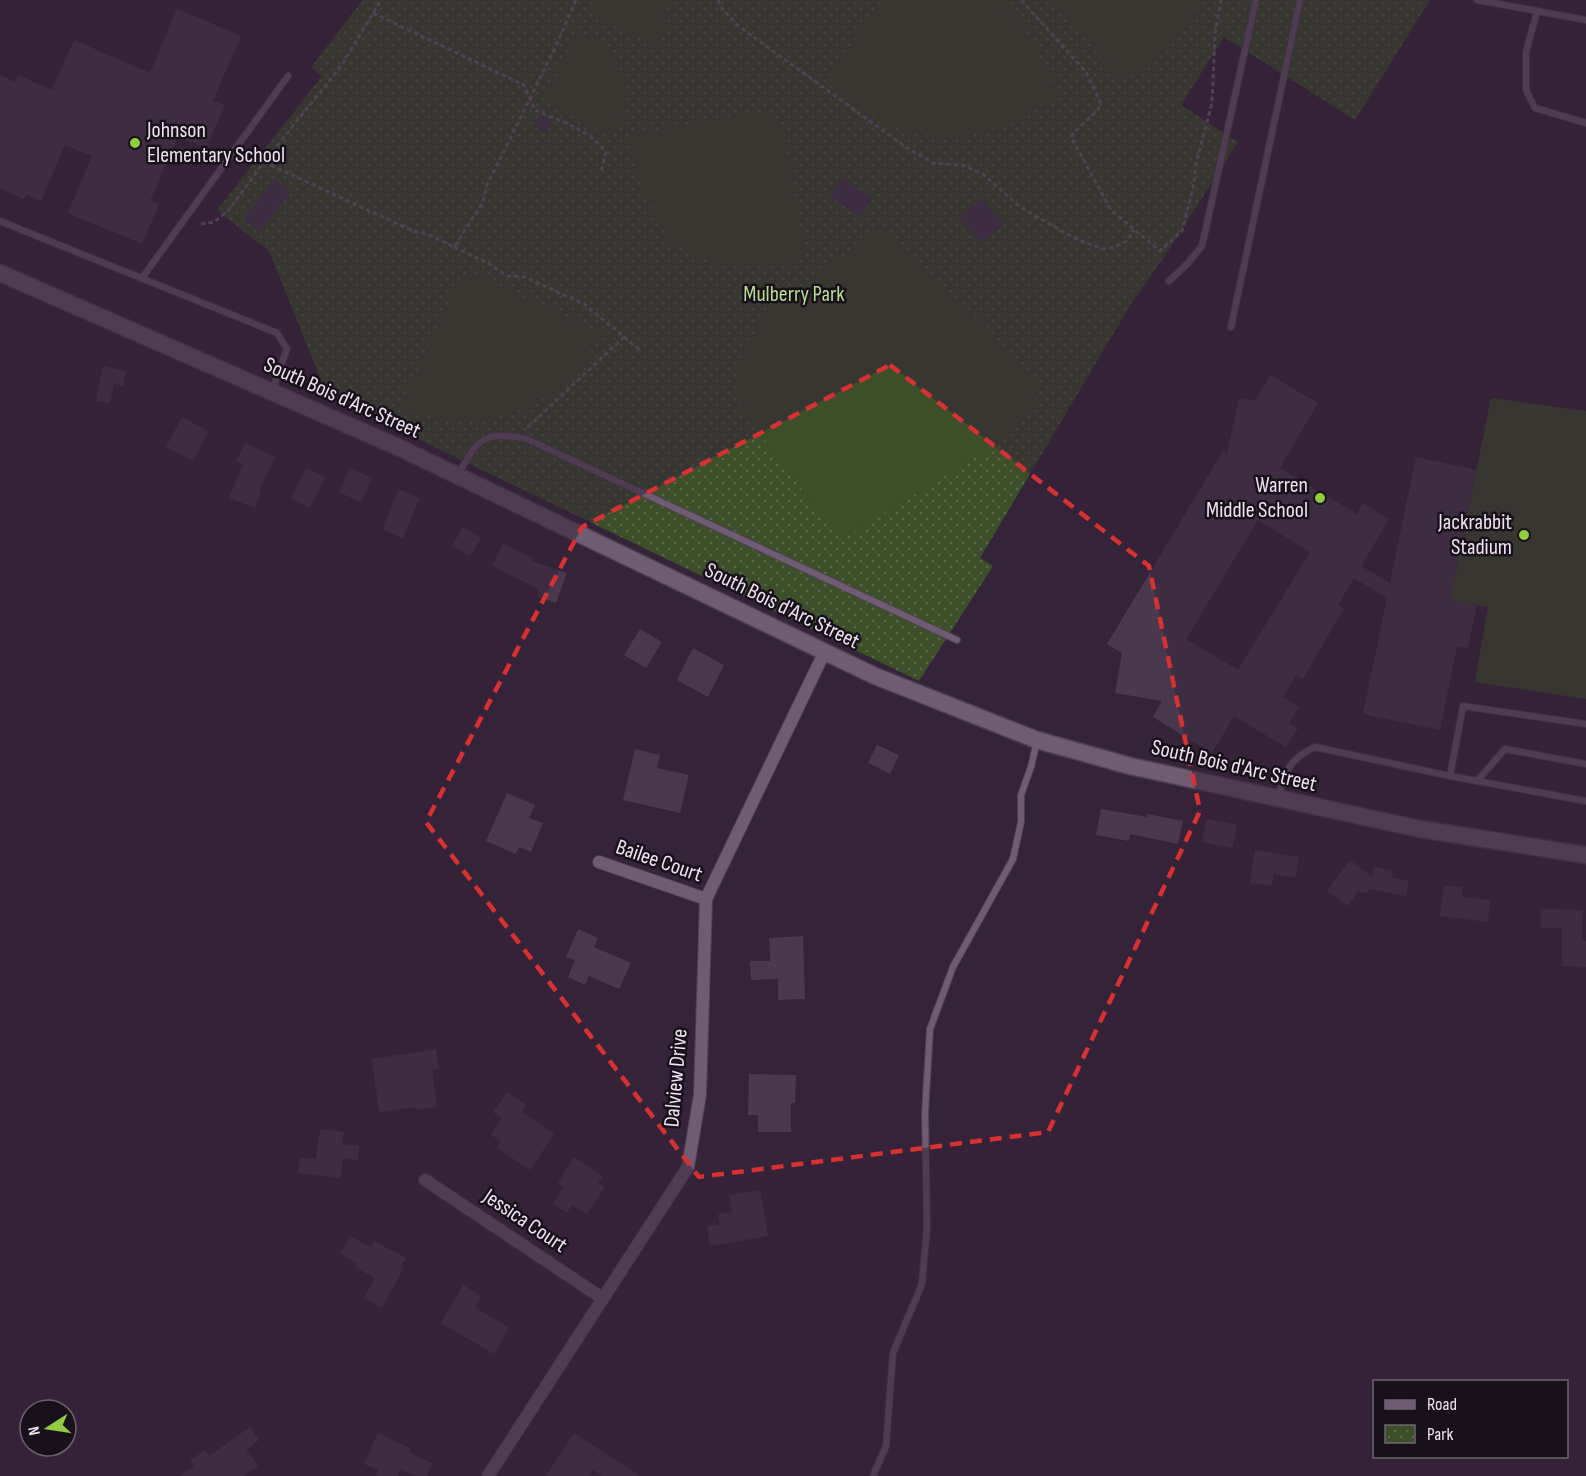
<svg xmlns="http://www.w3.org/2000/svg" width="1586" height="1476" viewBox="0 0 1586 1476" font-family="'Sofia Sans Condensed',sans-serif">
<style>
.park{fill:url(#park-dots)}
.pitch{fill:#3c4f28}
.building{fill:#4a384e;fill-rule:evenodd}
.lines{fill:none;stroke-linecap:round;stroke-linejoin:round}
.lane-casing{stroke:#4f4051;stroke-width:8}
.street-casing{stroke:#4f4051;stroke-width:14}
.secondary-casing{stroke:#4f4051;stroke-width:19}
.path{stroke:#766679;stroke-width:3;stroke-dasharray:4.5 3;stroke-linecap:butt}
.lane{stroke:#6f5c73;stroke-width:6}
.street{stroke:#6f5c73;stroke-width:12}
.secondary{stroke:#6f5c73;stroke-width:16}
.marked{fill:none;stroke:#d73132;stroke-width:4.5;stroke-dasharray:12 8;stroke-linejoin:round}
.poi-dot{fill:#91cd40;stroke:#18101a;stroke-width:2}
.labels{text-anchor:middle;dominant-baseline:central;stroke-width:5;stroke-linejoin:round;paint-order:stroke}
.poi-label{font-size:22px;fill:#efe3f1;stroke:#18101a;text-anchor:end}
.park-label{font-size:22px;fill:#b7de8e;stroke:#18101a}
.street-label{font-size:22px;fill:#efe3f1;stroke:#18101a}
</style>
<defs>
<pattern id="park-dots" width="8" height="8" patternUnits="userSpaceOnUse" patternTransform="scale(1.5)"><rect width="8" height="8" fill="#3c4f28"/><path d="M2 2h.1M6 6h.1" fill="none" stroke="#586848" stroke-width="1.8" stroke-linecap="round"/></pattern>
</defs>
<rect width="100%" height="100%" fill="#352339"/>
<path class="park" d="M363,0H1430L1355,120L1224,37L1181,105L1238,142L1168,251L1131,304L980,558L993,566L919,681L327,395L269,251L217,210L322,76L311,67Z"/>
<g class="pitch">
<path d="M594,0H667L666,25L657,46L594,16L591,6Z"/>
<path d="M892,0H998L1025,29L1058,92C985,155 895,150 827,82L860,31Z"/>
<path d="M1050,0H1202L1184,29L1163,55L1122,80Z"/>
<path d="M580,31C610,50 633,71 624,111C622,120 616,129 613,137L551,104L548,94Z"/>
<path d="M762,112L782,124L805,259C763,266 695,270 666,234C656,222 652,206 646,192C639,173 632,155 628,135Z"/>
<path d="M880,230L980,320L1037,384L1034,409L982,453L846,537L837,536L743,412L738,386L741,361L763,318L793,292Z"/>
<path d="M471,273L600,333C595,341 592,350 587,358C561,398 506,422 460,421C442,421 423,414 406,409L401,404L461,277Z"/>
<path d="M1491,398L1586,411V699L1475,682L1488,607L1450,600Z"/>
</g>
<g class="building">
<path d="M177,9L241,36L213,101L225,105L206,148L178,136L150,201L159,204L142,244L68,213L92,156L65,145L41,201L26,194L24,199L0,188V75L15,82L18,75L52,90L74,40L150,73Z"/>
<path d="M540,115L552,121L546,133L534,127Z"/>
<path d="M843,177L873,199L859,217L830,195Z"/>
<path d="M275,179L291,192L259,232L243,219Z"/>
<path d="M981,198L1004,224L981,243L959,217Z"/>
<path d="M103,366L126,371L123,386L114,384L110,404L96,401Z"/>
<path d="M1270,375L1318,403L1280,468L1357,514L1363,503L1389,519L1361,566L1390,583L1416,457L1476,470L1450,600L1477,605L1468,648L1457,646L1440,730L1363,714L1387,598L1354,578L1338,605L1344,608L1303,679L1296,675L1283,697L1299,707L1289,723L1298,728L1286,747L1234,716L1212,753L1153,717L1162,701L1115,693L1122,653L1107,644L1223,451L1227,454L1239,398L1255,401ZM1258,520L1310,552L1238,670L1186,639Z"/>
<path d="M182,417L208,431L193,461L166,447Z"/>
<path d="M245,443L275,457L259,491L261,492L255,508L229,498L243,464L236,461Z"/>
<path d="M306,468L325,477L310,508L291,498Z"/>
<path d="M350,468L372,478L361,502L339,492Z"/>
<path d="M399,489L420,498L403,538L382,529Z"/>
<path d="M463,527L481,538L470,556L452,546Z"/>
<path d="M503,544L533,558L532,561L567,573L556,603L537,596L539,589L492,566Z"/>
<path d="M640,629L662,642L646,668L624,655Z"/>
<path d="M693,648L724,665L708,697L677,680Z"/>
<path d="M877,745L899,755L890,774L868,763Z"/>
<path d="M635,749L660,755L657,768L689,775L680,813L623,800Z"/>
<path d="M507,793L535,805L529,818L543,823L531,852L519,847L516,854L486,841Z"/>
<path d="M1101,809L1147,817V814L1183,821L1178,844L1130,834L1129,841L1096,835Z"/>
<path d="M1207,819L1237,825L1232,848L1202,842Z"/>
<path d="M1255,850L1299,857L1295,878L1274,874L1272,886L1250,883Z"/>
<path d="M1350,860L1372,877L1374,867L1393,871L1391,877L1409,881L1406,896L1368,889V893L1358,892L1347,906L1327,891Z"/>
<path d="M1444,885L1463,887L1462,897L1490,900L1488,922L1440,916Z"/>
<path d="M1541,909L1583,910L1582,941H1586V967L1562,966V928H1541Z"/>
<path d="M578,929L598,938L594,947L631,963L619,989L589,976L585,985L568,977L575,960L566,957Z"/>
<path d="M803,936L805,999L778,1000V979L751,980L750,961H770L769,938Z"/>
<path d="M436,1049L439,1069L432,1070L437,1107L417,1110L416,1107L379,1112L372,1059Z"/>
<path d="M749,1074L796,1075L795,1103H791V1132H758V1115H748Z"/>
<path d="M507,1092L527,1105L522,1112L554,1134L530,1170L497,1148L501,1141L491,1135L502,1118L493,1112Z"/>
<path d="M320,1129L344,1132L342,1144L359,1146L358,1160L343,1158L341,1178L298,1173L300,1157L316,1159Z"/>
<path d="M574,1157L603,1176L598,1183L605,1187L587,1214L572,1205L567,1213L553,1204L564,1187L558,1183Z"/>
<path d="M760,1190L768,1236L710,1246L707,1226L720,1224L718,1214L732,1212L729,1195Z"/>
<path d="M350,1236L371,1247L374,1241L406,1258L400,1267L403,1269L382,1308L364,1298L375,1278L355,1267L357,1263L340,1254Z"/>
<path d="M463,1285L481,1296L475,1307L509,1328L494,1354L441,1323Z"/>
<path d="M250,1427L259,1440L246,1450L258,1466L244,1476H180L194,1466L190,1461L205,1450L209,1456Z"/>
<path d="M378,1433L410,1448L408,1452L432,1463L427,1476H415L401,1469L398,1476H376L379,1470L364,1464Z"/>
<path d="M574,1433L640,1476H602L593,1470L589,1476H546Z"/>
</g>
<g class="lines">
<g class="lane-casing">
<g id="lane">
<path d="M1477,0L1586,20"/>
<path d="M1537,12L1526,52V90L1535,108L1586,123"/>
<path d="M0,221L277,333L287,349L272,391"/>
<path d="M142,278L288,76"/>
<path d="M1169,281L1187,264L1202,246L1256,0"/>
<path d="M1231,327L1300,0"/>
<path d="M458,475C478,438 483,431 527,439L957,640"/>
<path d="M1450,776L1463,706L1586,724"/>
<path d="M1477,781L1505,749L1586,764"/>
<path d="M1279,796C1285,771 1290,758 1315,747L1450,776L1586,801"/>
<path d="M873,1476L886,1446L893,1353L922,1284L927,1227L925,1113L930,1029L953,967L1013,859L1021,822V795L1031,767L1037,741"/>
</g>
</g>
<g class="street-casing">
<g id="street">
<path d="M599,862L706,899"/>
<path d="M425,1180L602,1298"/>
<path d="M488,1476L688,1167L700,1095L706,899L825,651"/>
</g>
</g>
<g class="secondary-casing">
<path id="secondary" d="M0,273L398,447L875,676L1037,740L1130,766L1420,829L1586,855"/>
</g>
<g class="path">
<path d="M718,0L720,6L737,25L907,148L933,163L962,165L983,174L1020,207L1076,239L1103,249L1114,247L1127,241L1134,230"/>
<path d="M1021,0L1086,72L1100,101V105L1098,110L1073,133L1071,137L1111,210L1160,251L1182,231L1193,188L1196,164L1212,103L1215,33L1221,0"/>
<path d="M373,13L524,85L535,110C559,121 591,130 606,153L601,172"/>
<path d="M264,162L413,231L432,236L454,247L480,207L484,198L487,185L554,50L576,0"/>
<path d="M201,224L214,222L228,211L264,162L341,66L381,0"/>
<path d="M454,247L488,263L502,273L509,276L525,277L584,304L624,337L525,430"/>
<path d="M624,337L640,350"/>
</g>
<use href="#lane" class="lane"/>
<use href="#street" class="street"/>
<use href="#secondary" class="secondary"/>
</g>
<path d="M0 0H1586V1476H0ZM890,365L1149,566L1200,811L1048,1132L699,1177L426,822L582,527Z" fill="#352339" fill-opacity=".55" fill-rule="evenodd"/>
<path class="marked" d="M890,365L1149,566L1200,811L1048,1132L699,1177L426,822L582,527Z"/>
<g class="poi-dot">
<circle cx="135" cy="143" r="6"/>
<circle cx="1320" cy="498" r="6"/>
<circle cx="1524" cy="535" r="6"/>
</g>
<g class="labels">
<g class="poi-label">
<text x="147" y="130" text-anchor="start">Johnson<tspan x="147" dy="25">Elementary School</tspan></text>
<text x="1308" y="485">Warren<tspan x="1308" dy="25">Middle School</tspan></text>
<text x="1512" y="522">Jackrabbit<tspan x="1512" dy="25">Stadium</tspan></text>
</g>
<g class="park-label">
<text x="794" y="294">Mulberry Park</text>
</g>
<g class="street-label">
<text transform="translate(342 398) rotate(24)">South Bois d'Arc Street</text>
<text transform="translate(782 606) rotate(26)">South Bois d'Arc Street</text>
<text transform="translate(1234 766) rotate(13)">South Bois d'Arc Street</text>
<text transform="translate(659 861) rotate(19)">Bailee Court</text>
<text transform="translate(676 1078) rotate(-85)">Dalview Drive</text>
<text transform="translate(525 1221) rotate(34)">Jessica Court</text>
</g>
</g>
<rect x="1373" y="1380" width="195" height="78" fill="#18101a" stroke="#6e6470" stroke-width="1.5"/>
<rect x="1385" y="1400" width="30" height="9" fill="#6f5c73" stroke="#6e6470" stroke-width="1.5"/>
<text x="1427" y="1410" font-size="18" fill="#efe3f1">Road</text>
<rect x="1385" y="1425" width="30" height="18" fill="url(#park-dots)" stroke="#6e6470" stroke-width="1.5"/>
<text x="1427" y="1440" font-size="18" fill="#efe3f1">Park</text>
<g transform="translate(48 1428) rotate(258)"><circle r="28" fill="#18101a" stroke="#6e6470" stroke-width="1.5"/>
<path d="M0-4.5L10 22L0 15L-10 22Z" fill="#91cd40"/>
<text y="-9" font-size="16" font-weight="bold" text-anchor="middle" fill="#efe3f1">N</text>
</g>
</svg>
